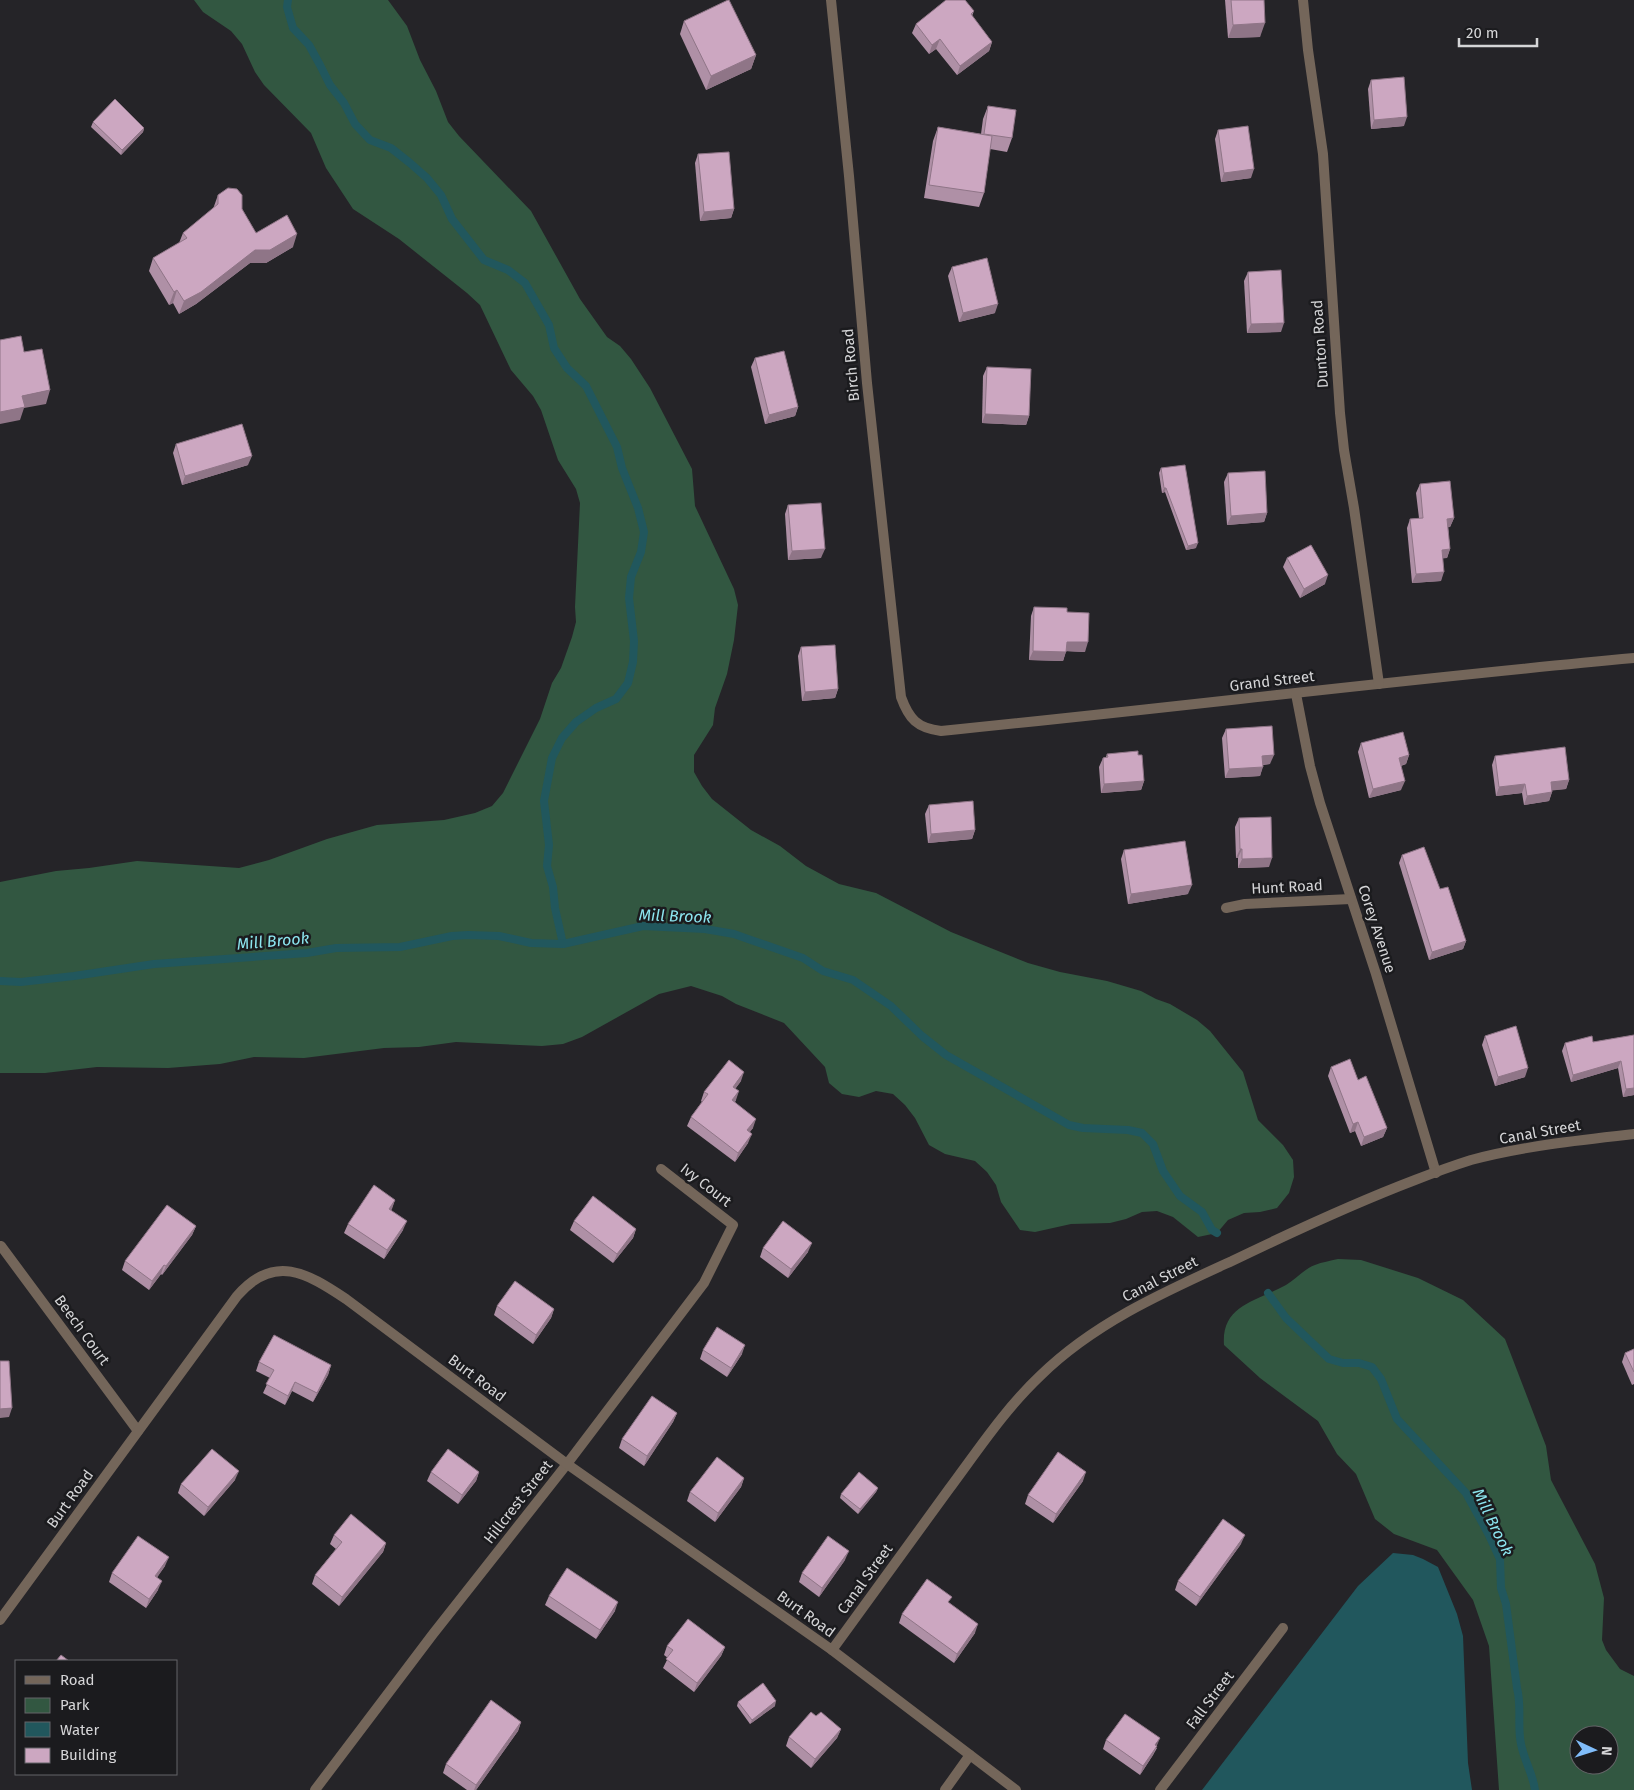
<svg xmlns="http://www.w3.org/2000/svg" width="1634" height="1790" viewBox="0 0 1634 1790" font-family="'Fira Sans',sans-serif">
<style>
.green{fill:#325741;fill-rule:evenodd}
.water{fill:#21575d}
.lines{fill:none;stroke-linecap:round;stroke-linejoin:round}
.stream{stroke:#21575d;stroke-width:8}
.minor{stroke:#74665a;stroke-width:10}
.tertiary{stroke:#74665a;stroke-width:10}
.wall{fill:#af90a6}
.shaded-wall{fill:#8f7587}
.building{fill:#cca7c1;stroke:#8f7587}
.labels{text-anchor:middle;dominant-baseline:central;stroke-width:5;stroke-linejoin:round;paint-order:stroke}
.street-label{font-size:15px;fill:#d5d5d7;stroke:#1b1b1e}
.water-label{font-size:16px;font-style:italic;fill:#8ce5ef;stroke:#1b1b1e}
</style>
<rect width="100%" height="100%" fill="#252428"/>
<g class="green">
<path d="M194,0H388L407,26L420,60L436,91L448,122L459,136L531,211L580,299L607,337L620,346L631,359L650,388L692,469L695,506L734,589L738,605L734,640L727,674L715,708L713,725L694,755V772L702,786L712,799L751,830L780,846L806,866L839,884L876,893L951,932L1028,963L1060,972L1107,981L1141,991L1156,999L1170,1004L1197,1020L1210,1031L1243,1072L1258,1120L1283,1145L1293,1160L1294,1177L1289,1193L1277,1208L1260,1212L1244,1213L1228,1220L1217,1233L1198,1237L1173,1217L1157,1211L1142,1212L1126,1219L1110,1223L1071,1224L1035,1232L1020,1230L1001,1202L996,1185L987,1172L975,1161L945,1154L929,1145L915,1118L905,1105L893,1094L876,1091L859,1097L842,1094L829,1083L825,1067L784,1023L736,1004L722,996L691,986L659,994L582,1037L563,1044L542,1046L456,1042L419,1047L384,1048L304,1058L254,1057L220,1064L168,1068L97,1067L45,1073H0V882L56,871L89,868L137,861L239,868L269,860L327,839L377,825L444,820L475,813L492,806L503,793L540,719L552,683L561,668L572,637L576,622L575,607L580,503L576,489L558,460L541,410L533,396L511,370L480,305L467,293L399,239L353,209L326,168L311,133L264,85L255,72L242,44L231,31L203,12Z"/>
<path d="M1338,1259L1361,1260L1418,1278L1463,1300L1505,1339L1546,1446L1551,1480L1595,1564L1604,1598L1602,1640L1606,1650L1620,1669L1634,1676V1790H1499L1489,1646L1473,1600L1437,1550L1394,1534L1375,1519L1356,1474L1337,1454L1318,1421L1260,1378L1224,1345C1221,1304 1258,1301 1286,1285C1296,1279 1304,1269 1315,1265C1322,1262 1330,1261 1338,1259ZM1579,1735H1609V1765H1579Z"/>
</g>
<path class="water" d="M1393,1553L1413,1555L1423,1559L1438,1567L1457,1614L1463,1636L1468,1763L1472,1790H1202L1358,1586Z"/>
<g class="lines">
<g class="stream">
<path d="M288,0L287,7L293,28L309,45L320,65L330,85L344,103L355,124L370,140L391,148L410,163L427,178L441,195L452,219L484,260L508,270L525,283L549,325L554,348L567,368L586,386L617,447L622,468L638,508L644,532L641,552L631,577L629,598L634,641L633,662L628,683L616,699L596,708L576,722L562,738L552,758L544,801L549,845L547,866L553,887L555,908L563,944"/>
<path d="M0,981L21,982L74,976L154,964L307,953L336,948L400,947L452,936L468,935L499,936L531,943L563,944L643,926L705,929L734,934L748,939L803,958L823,971L853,980L891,1006L922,1036L946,1055L1069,1125L1083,1128L1128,1130L1142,1133L1153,1144L1163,1171L1180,1196L1202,1212L1212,1230L1217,1233"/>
<path d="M1268,1293L1286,1318L1329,1359L1343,1363H1359L1372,1367L1381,1379L1397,1419L1466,1493L1489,1535L1500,1559L1501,1588L1506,1604L1517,1688C1522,1707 1517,1725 1521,1744C1524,1760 1533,1774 1535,1790"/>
</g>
<g class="minor">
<path d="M831,0L849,176L867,383L901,697C909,719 917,728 941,731C1172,708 1403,679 1634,658"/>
<path d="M1303,0L1308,50L1323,154L1340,413L1344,450L1354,508L1379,684"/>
<path d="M1296,694L1310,766L1320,803L1376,974L1436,1173"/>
<path d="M1226,908L1245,904L1351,899"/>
<path d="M1,1246L138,1431"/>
<path d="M832,1650L1016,1790"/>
<path d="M315,1790L433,1634L567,1464L704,1283L733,1225L661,1169"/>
<path d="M945,1790L970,1755"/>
<path d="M1160,1790L1283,1628"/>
</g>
<path class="tertiary" d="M0,1620L237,1296C274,1253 307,1273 346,1299L567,1464L832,1650C871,1597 910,1543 949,1489C978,1450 1005,1409 1040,1376C1094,1323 1164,1292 1232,1261C1292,1232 1352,1204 1415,1180C1433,1173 1452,1166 1471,1160C1524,1146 1580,1140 1634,1134"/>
</g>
<g class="wall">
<path d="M1225,0H1264L1260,37L1228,38Z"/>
<path d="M974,11L972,16L992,42L989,51L957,75L936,49L929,54L912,33L916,24Z"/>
<path d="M684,21L756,55L751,69L706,90L680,34Z"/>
<path d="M1371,80L1404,126L1371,129L1368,89Z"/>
<path d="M988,106L1012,138L1007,152L990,149L984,193L979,207L924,198L933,141L938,127L981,134L983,119Z"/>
<path d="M93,122L144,128L143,132L121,155L91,127Z"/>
<path d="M1218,130L1251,178L1221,182L1215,139Z"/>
<path d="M698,154L734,209L731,218L700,221L695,163Z"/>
<path d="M218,195L242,209L256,233L293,247L266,263H250L196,304L179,314L173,303L169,305L149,271L153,258L179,243L183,233L213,209Z"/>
<path d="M952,267L995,313L959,322L948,276Z"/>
<path d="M1248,272L1281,332L1247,333L1244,281Z"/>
<path d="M755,358L798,407L795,416L765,424L751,367Z"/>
<path d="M987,367L1029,416L1026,425L982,423L983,376Z"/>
<path d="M176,444L248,465L182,485L173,453Z"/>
<path d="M1161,468L1196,548L1186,550L1165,492L1162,493L1159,473Z"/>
<path d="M1228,473L1267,513L1264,522L1227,525L1224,482Z"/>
<path d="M1420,484L1454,518L1450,527H1448L1450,549L1447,558H1443L1441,581L1412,583L1407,528L1410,519L1419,518L1416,493Z"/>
<path d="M788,505L821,558L788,560L785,514Z"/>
<path d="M1287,558L1325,584L1300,598L1283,567Z"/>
<path d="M1034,607L1085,652L1066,651L1063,661L1029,660L1031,616Z"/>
<path d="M801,647L838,689L835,698L802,701L798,656Z"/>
<path d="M1226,729L1270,764L1263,765L1260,776L1225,778L1222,738Z"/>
<path d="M1361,743L1409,755L1406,764L1401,766V790L1369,798L1358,752Z"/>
<path d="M1107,754L1138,755L1144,781L1141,790L1101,793L1099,767L1103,758L1106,757Z"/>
<path d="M1495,756L1569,780L1566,789L1552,790V792L1549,801L1524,805L1522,793L1496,796L1492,765Z"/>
<path d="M929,805L975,830L972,839L928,843L925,814Z"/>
<path d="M1239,818L1269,867L1238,868V858H1236L1235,827Z"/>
<path d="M1124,850L1188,894L1128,904L1121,859Z"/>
<path d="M1402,855L1440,889L1466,941L1463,949L1429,960L1399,863Z"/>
<path d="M1634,1035V1095L1623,1097L1618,1068L1571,1082L1562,1051L1565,1043L1593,1042Z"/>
<path d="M1485,1036L1525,1077L1495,1086L1482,1045Z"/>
<path d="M1331,1067L1358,1080L1387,1128L1383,1137L1361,1146L1355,1131L1350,1133L1328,1076Z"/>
<path d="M741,1081L735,1089L736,1100L735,1102L753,1128L749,1132L748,1143L735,1162L687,1126L691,1117L702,1102L701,1101L704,1092Z"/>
<path d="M395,1200L391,1210L403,1230L384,1259L344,1233L348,1224Z"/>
<path d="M574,1221L636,1229L633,1238L613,1263L570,1230Z"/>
<path d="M196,1226L192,1235L162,1275L161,1274L149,1290L122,1270L125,1261Z"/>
<path d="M763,1248L808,1252L788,1278L760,1257Z"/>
<path d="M497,1306L554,1309L551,1318L533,1344L494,1315Z"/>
<path d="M1634,1349V1384L1632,1385L1622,1362L1625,1353Z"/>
<path d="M703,1350L742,1354L727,1377L700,1359Z"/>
<path d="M259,1362L331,1365L328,1375L313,1402L292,1391L285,1405L263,1393L270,1378L256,1371Z"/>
<path d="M677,1413L673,1422L644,1466L619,1448L622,1439Z"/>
<path d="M431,1472H479L476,1481L458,1504L427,1481Z"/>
<path d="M744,1478L741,1487L715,1522L687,1501L690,1492Z"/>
<path d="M235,1480L204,1516L178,1493L181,1484Z"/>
<path d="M1083,1481L1053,1523L1025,1504L1028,1495Z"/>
<path d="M878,1488L876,1492L858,1514L840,1498L841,1494Z"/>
<path d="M334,1535L386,1543L383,1552L339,1606L312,1584L315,1575L336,1549L330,1544Z"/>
<path d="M1241,1544L1196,1606L1175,1590L1178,1581Z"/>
<path d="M845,1560L819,1597L799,1582L802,1573Z"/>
<path d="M165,1566L157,1577L158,1590L146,1608L109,1582L112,1573Z"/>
<path d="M549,1596L615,1611L596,1639L545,1605Z"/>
<path d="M902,1614L975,1633L954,1663L899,1623Z"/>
<path d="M667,1646L725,1647L721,1656L694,1692L663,1668L668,1658L664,1655Z"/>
<path d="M738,1702L775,1706L750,1724L737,1706Z"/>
<path d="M816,1716L841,1729L837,1738L811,1768L786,1746L789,1737Z"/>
<path d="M521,1722L518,1731L476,1790H467L443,1773L446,1764Z"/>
<path d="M1106,1740L1157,1748L1153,1755L1140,1775L1103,1749Z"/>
</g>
<g class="shaded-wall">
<path d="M1265,23L1260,37L1228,38L1233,25Z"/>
<path d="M940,39L936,49L929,54L932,45Z"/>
<path d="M992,42L989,51L957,75L960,66Z"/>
<path d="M756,55L751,69L706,90L711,76Z"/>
<path d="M1407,117L1404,126L1371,129L1374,120Z"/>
<path d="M144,128L143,132L121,155L122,150Z"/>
<path d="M1254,169L1251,178L1221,182L1224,173Z"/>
<path d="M734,209L731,218L700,221L704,212Z"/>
<path d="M297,234L293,247L266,263H250L196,304L179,314L184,301L255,250Z"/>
<path d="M177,290L173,303L169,305L174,292Z"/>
<path d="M998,304L995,313L959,322L963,313Z"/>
<path d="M1284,323L1281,332L1247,333L1251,324Z"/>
<path d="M50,390L46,404L24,408L20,420L0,424V412L22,396Z"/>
<path d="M798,407L795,416L765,424L769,415Z"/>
<path d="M985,414L1029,416L1026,425L982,423Z"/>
<path d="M252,456L248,465L182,485L185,476Z"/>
<path d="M1164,488H1166L1165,492L1162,493Z"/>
<path d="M1267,513L1264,522L1227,525L1231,516Z"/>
<path d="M1454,518L1450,527L1444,528L1447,519Z"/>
<path d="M1198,543L1196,548L1186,550L1188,546Z"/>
<path d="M825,549L821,558L788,560L792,551Z"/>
<path d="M1450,549L1447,558L1439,559L1442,550Z"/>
<path d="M1444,572L1441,581L1412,583L1416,574Z"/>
<path d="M1328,575L1325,584L1300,598L1304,589Z"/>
<path d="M1067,642H1088L1085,652L1064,651Z"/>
<path d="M1033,651L1066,652L1063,661L1029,660Z"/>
<path d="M838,689L835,698L802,701L805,692Z"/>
<path d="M1274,755L1270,764L1259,765L1262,756Z"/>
<path d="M1409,755L1406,764L1395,767L1399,758Z"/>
<path d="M1263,767L1260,776L1225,778L1229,769Z"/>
<path d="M1569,780L1566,789L1548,791L1551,782Z"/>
<path d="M1144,781L1141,790L1101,793L1104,784Z"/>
<path d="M1405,781L1401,790L1369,798L1373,789Z"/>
<path d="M1525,784L1522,793L1496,796L1499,787Z"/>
<path d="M1552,792L1549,801L1524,805L1527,796Z"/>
<path d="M975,830L972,839L928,843L931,834Z"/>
<path d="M1240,849H1242L1238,858H1236Z"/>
<path d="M1272,858L1269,867L1238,868L1242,859Z"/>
<path d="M1192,885L1188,894L1128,904L1131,894Z"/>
<path d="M1466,941L1463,949L1429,960L1432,952Z"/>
<path d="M1621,1061L1618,1068L1571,1082L1573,1075Z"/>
<path d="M1528,1068L1525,1077L1495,1086L1498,1077Z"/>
<path d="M744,1072L741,1081L730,1096L733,1087Z"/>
<path d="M1634,1088V1095L1623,1097L1626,1089Z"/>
<path d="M739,1091L736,1100L729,1109L732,1100Z"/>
<path d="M756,1119L753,1128L744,1140L747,1130Z"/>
<path d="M1358,1122L1355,1131L1350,1133L1353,1124Z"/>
<path d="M1387,1128L1383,1137L1361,1146L1364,1137Z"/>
<path d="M752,1134L748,1143L735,1162L738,1153Z"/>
<path d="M395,1200L392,1209L386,1218L389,1209Z"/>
<path d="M407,1221L403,1230L384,1259L387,1250Z"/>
<path d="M196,1226L192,1235L162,1275L166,1266Z"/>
<path d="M636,1229L633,1238L613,1263L617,1254Z"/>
<path d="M812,1243L808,1252L788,1278L791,1269Z"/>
<path d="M164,1265L161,1274L149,1290L152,1281Z"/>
<path d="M554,1309L551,1318L533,1344L536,1335Z"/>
<path d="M745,1345L742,1354L727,1377L731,1368Z"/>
<path d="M331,1365L328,1375L313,1402L317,1393Z"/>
<path d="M295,1382L292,1391L285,1405L288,1396Z"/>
<path d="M12,1408L9,1417L0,1418V1409Z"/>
<path d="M677,1413L673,1422L644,1466L647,1456Z"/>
<path d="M239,1471L235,1480L204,1516L208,1507Z"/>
<path d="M479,1472L476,1481L458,1504L462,1495Z"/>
<path d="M1086,1472L1083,1481L1053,1523L1056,1514Z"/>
<path d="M744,1478L741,1487L715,1522L718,1513Z"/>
<path d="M878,1488L876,1492L858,1514L860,1509Z"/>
<path d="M1245,1535L1241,1544L1196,1606L1200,1597Z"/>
<path d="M386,1543L383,1552L339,1606L342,1597Z"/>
<path d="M849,1551L845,1560L819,1597L822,1588Z"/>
<path d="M169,1557L165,1566L152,1585L155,1576Z"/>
<path d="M162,1581L158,1590L146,1608L149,1599Z"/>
<path d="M618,1602L615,1611L596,1639L600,1630Z"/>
<path d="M978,1624L975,1633L954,1663L957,1654Z"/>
<path d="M725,1647L721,1656L694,1692L697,1683Z"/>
<path d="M776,1701L775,1706L750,1724L752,1720Z"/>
<path d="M521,1722L518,1731L476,1790H474L476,1785Z"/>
<path d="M841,1729L837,1738L811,1768L815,1759Z"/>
<path d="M1160,1738L1153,1755L1140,1775L1143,1766Z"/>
</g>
<g class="building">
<path d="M728,0H729L756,55L711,76L684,21Z"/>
<path d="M946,0H965L974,11L971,14L992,42L960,66L940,39L932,45L916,24Z"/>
<path d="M1231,0H1264L1265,23L1233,25Z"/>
<path d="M1404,77L1407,117L1374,120L1371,80Z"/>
<path d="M115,99L144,128L122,150L93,122Z"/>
<path d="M988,106L1016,110L1012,138L984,134Z"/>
<path d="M1248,126L1254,169L1224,173L1218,130Z"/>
<path d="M938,127L992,136L984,193L929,185Z"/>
<path d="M729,152L734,209L704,212L698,154Z"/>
<path d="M228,188L237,189L242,195V209L256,233L287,215L297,234L270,250H255L201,292L184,301L177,290L174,292L153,258L187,238L183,233L218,204V195Z"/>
<path d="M987,258L998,304L963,313L952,267Z"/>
<path d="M1281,270L1284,323L1251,324L1248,272Z"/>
<path d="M21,336L24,352L42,349L50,390L22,396L25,407L0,412V340Z"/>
<path d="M784,351L798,407L769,415L755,358Z"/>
<path d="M987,367L1031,369L1029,416L985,414Z"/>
<path d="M242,424L252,456L185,476L176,444Z"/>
<path d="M1185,465L1198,543L1188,546L1166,488H1164L1161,468Z"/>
<path d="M1265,471L1267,513L1231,516L1228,473Z"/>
<path d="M1450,481L1454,518L1447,519L1450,549L1442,550L1444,572L1416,574L1410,519L1423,518L1420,484Z"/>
<path d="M821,503L825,549L792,551L788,505Z"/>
<path d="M1311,545L1328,575L1304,589L1287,558Z"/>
<path d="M1034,607L1067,608V612L1089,613L1088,642H1067L1066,652L1033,651Z"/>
<path d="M835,645L838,689L805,692L801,647Z"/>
<path d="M1272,726L1274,755L1262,756L1263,767L1229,769L1226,729Z"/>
<path d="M1403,732L1409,755L1399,758L1405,781L1373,789L1361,743Z"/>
<path d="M1565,747L1569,780L1551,782L1552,792L1527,796L1525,784L1499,787L1495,756Z"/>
<path d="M1138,751V755H1142L1144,781L1104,784L1103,758L1108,757L1107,754Z"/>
<path d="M973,801L975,830L931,834L929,805Z"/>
<path d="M1271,817L1272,858L1242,859V849H1240L1239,818Z"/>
<path d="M1185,841L1192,885L1131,894L1124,850Z"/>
<path d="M1424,847L1440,889L1448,887L1466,941L1432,952L1402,855Z"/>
<path d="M1516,1026L1528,1068L1498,1077L1485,1036Z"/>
<path d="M1634,1035V1088L1626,1089L1621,1061L1573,1075L1565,1043L1592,1036L1593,1042Z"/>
<path d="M1350,1059L1358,1080L1366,1076L1387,1128L1364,1137L1358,1122L1353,1124L1331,1067Z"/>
<path d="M729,1060L744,1072L733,1087L739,1091L732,1100L756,1119L747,1130L752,1134L738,1153L691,1117L708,1094L704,1092Z"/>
<path d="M374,1185L395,1200L389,1209L407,1221L387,1250L348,1224Z"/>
<path d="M593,1196L636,1229L617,1254L574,1221Z"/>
<path d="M167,1205L196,1226L166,1266L164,1265L152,1281L125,1261Z"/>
<path d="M783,1221L812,1243L791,1269L763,1248Z"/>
<path d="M515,1281L554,1309L536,1335L497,1306Z"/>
<path d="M717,1327L745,1345L731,1368L703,1350Z"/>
<path d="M274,1335L331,1365L317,1393L295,1382L288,1396L266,1384L274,1370L259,1362Z"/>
<path d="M1634,1349V1372L1625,1353Z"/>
<path d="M0,1361H9L12,1408L0,1409Z"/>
<path d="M652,1396L677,1413L647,1456L622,1439Z"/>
<path d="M212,1449L239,1471L208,1507L181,1484Z"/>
<path d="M448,1449L479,1472L462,1495L431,1472Z"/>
<path d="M1058,1452L1086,1472L1056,1514L1028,1495Z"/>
<path d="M717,1457L744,1478L718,1513L690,1492Z"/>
<path d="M859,1472L878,1488L860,1509L841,1494Z"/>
<path d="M351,1514L386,1543L342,1597L315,1575L342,1542L334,1535Z"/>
<path d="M1223,1519L1245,1535L1200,1597L1178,1581Z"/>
<path d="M138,1536L169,1557L155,1576L162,1581L149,1599L112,1573Z"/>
<path d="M828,1536L849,1551L822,1588L802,1573Z"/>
<path d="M567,1568L618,1602L600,1630L549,1596Z"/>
<path d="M927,1579L952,1597L948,1602L978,1624L957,1654L902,1614Z"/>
<path d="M688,1619L725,1647L697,1683L666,1659L673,1650L667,1646Z"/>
<path d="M61,1655L69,1661H56Z"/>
<path d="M763,1683L776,1701L752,1720L738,1702Z"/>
<path d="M491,1700L521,1722L476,1785L446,1764Z"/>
<path d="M811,1712L816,1716L821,1712L841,1729L815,1759L789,1737Z"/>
<path d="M1125,1714L1160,1738L1155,1745L1157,1746L1143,1766L1106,1740Z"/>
</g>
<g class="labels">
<g class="street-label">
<text transform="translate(1320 344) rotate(-94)">Dunton Road</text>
<text transform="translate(851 365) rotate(-95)">Birch Road</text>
<text transform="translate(1272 681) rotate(-7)">Grand Street</text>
<text transform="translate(1287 887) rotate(-3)">Hunt Road</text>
<text transform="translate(1377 929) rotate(72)">Corey Avenue</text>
<text transform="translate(1540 1132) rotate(-10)">Canal Street</text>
<text transform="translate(706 1185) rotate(38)">Ivy Court</text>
<text transform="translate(1160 1279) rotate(-27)">Canal Street</text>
<text transform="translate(82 1330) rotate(54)">Beech Court</text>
<text transform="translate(477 1378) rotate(37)">Burt Road</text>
<text transform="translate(70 1499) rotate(-54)">Burt Road</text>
<text transform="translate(518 1502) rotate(-52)">Hillcrest Street</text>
<text transform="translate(865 1579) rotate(-54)">Canal Street</text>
<text transform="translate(806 1614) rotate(36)">Burt Road</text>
<text transform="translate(1210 1700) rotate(-53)">Fall Street</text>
</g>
<g class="water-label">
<text transform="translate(675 916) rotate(2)">Mill Brook</text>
<text transform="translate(273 941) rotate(-5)">Mill Brook</text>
<text transform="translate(1493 1522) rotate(64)">Mill Brook</text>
</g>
</g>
<rect x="15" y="1660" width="162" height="115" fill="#1b1b1e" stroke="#656568"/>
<rect x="25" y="1676" width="25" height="8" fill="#74665a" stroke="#656568"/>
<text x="60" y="1685" font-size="15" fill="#d5d5d7">Road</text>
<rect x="25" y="1698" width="25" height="15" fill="#325741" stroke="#656568"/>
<text x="60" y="1710" font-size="15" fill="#d5d5d7">Park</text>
<rect x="25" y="1722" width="25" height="15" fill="#21575d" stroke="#656568"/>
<text x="60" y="1735" font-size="15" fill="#d5d5d7">Water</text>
<rect x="25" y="1748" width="25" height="15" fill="#cca7c1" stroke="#656568"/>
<text x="60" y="1760" font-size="15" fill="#d5d5d7">Building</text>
<g transform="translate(1594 1750) rotate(94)"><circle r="24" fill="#1b1b1e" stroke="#656568"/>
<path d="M0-4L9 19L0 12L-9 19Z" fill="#80bdfa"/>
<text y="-8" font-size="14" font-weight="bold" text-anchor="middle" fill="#d5d5d7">N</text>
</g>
<path d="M1459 38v8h78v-8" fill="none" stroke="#d5d5d7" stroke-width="2.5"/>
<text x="1466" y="38" font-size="15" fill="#d5d5d7" stroke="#1b1b1e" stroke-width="4" paint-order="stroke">20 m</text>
</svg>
